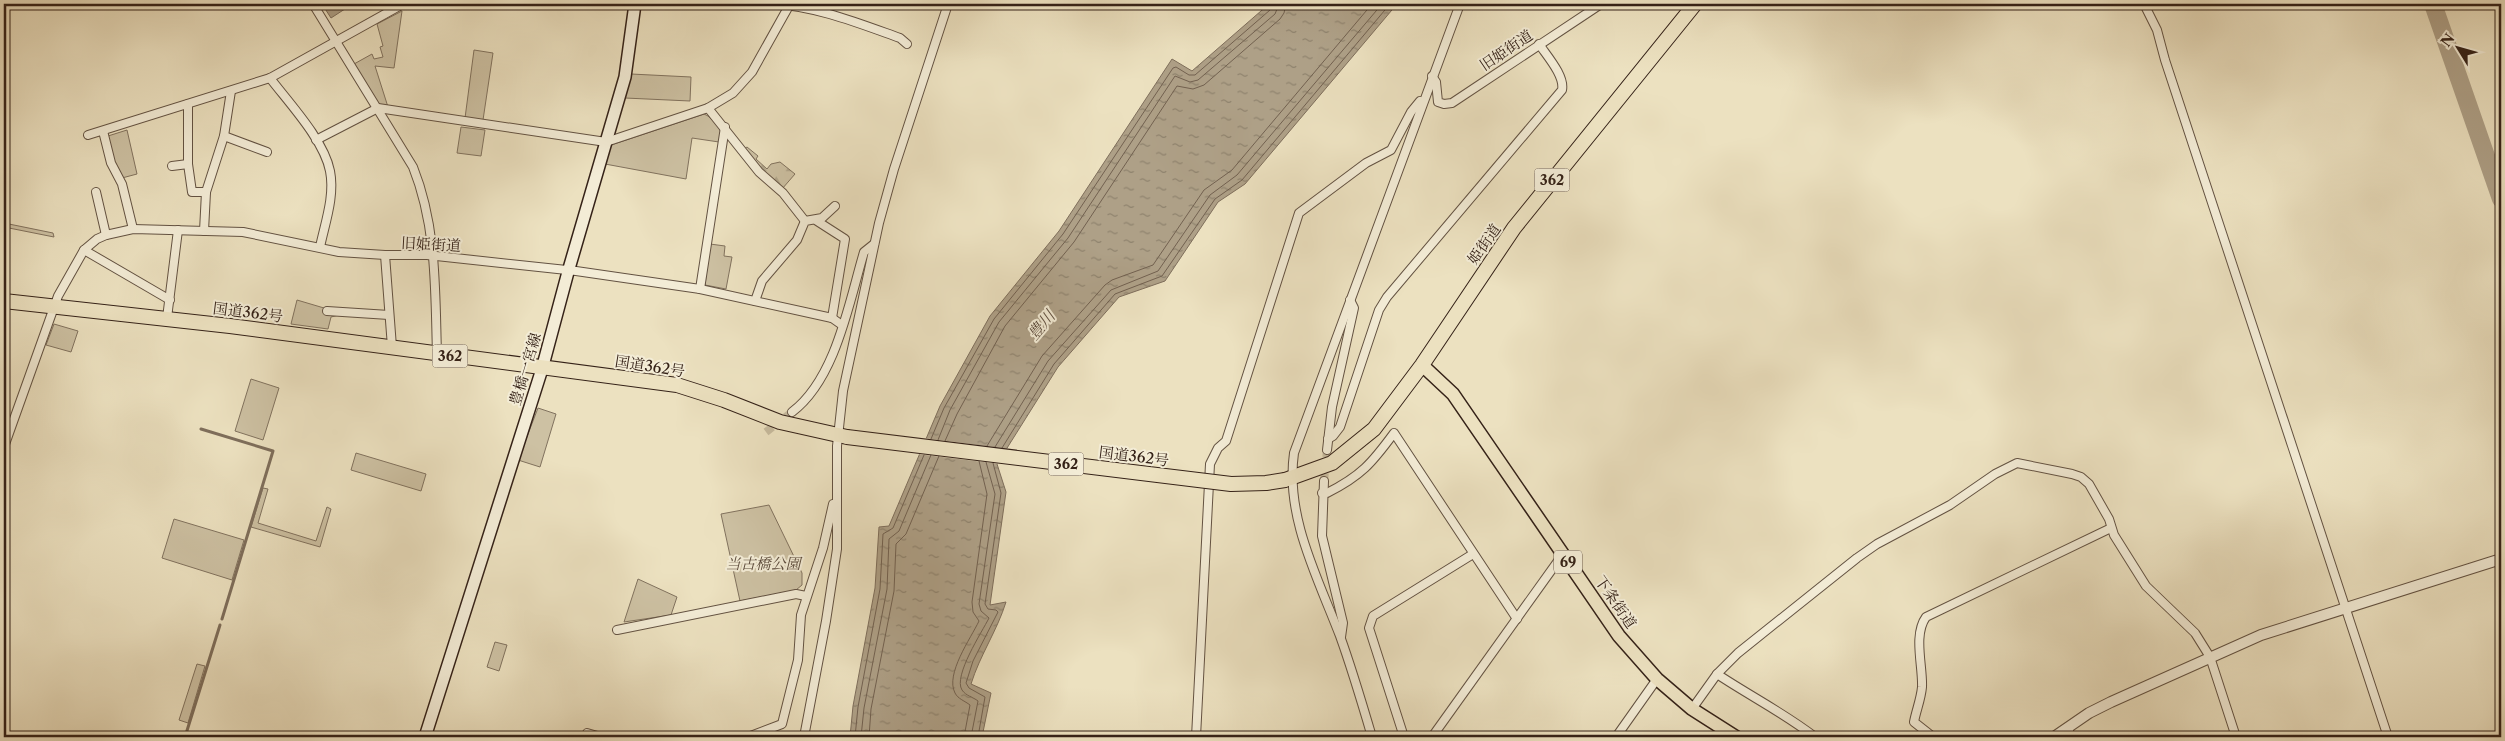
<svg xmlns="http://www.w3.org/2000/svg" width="2505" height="741" viewBox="0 0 2505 741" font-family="'Libre Caslon Text','Noto Serif JP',serif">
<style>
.green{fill:#cdc1a3;stroke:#81725e}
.forest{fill:url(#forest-firs);stroke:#81725e}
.water{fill:url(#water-ripples);stroke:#7e6e5b}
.pier{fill:#ece1c0}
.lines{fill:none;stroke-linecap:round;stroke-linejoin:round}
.shore{stroke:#726150;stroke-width:1}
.stream{stroke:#7e6e5b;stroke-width:3}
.river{stroke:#aea087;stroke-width:18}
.minor-tunnel{stroke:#c7bb9e;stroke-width:8;stroke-dasharray:8 4;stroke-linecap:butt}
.minor-casing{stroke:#635242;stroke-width:10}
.tertiary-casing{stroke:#635242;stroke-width:12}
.secondary-casing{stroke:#352218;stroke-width:14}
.primary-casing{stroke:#352218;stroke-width:15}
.trunk-casing{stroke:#352218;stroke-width:16}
.minor{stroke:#f3ecd6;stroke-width:8}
.tertiary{stroke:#f3ecd6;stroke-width:10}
.secondary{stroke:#f3ecd6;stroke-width:11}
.primary{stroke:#ece1c0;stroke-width:12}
.trunk{stroke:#ece1c0;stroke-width:14}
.trunk-bridge-casing{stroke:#352218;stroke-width:16;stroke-linecap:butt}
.trunk-bridge{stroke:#ece1c0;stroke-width:14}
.labels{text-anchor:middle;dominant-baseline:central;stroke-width:4;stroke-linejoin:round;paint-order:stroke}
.shield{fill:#f3ecd6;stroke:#6e5f51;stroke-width:1}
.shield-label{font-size:14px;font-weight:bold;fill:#352218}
.street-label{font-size:15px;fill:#352218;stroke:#f3ecd6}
.park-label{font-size:15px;font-style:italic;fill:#5b4a3b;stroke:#f3ecd6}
.water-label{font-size:16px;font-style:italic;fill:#5f4e3f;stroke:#f3ecd6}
</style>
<defs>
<pattern id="forest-firs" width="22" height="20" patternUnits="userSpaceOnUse" patternTransform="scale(1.25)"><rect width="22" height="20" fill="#cdc1a3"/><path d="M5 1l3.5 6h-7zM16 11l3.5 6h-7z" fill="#b1a68c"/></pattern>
<pattern id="water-ripples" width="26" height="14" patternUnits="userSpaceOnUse" patternTransform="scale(1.25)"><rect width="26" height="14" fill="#aea087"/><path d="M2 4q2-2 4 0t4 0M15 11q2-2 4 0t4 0" fill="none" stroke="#8e826d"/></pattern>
</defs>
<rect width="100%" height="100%" fill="#ece1c0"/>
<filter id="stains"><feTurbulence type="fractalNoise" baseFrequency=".004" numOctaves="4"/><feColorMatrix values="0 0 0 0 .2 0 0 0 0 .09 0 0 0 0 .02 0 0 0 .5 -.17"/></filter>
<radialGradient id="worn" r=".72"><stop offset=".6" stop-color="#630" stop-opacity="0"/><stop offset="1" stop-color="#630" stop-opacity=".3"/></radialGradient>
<g class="green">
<path d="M402,11L394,68L375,66L388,107L380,106L354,64L372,54L374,59L383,57L380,47L383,46L377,24Z"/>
<path d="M474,50L493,53L483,120L465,118Z"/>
<path d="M631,74L691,77L690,101L625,98Z"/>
<path d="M704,114L708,116L721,129L719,142L692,138L686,179L605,164L611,145Z"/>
<path d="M461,127L485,130L481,156L457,153Z"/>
<path d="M127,130L137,174L122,178L114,162L108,136Z"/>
<path d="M4,223L53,233L54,237L4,227Z"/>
<path d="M710,244L725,246L724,256L732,257L726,289L705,285Z"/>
<path d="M297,300L324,308V313L343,314L331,317L328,329L291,324Z"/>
<path d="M54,324L78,331L71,352L46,345Z"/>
<path d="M251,379L279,388L263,440L235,431Z"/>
<path d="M538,408L556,414L540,467L518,460Z"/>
<path d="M356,453L426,474L421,491L351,470Z"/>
<path d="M263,488L268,489L258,523L316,541L327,507L331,509L320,547L251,527Z"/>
<path d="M769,505L802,573V585L796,590L740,601L721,514Z"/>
<path d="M174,519L244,540L232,580L162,558Z"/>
<path d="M638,579L677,597L671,615L624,622Z"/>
<path d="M495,642L507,645L499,671L487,667Z"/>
<path d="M197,664L205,666L188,723L179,720Z"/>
</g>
<path class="forest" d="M747,147L758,156L756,159L767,169L771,164L780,162L795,174L782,189L760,170L744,149Z"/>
<g class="water">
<path d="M322,4H346L348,7L331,18Z"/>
<path d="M1269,4H1397L1245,184L1218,202L1165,281L1119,297L1058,367L997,464L1006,492L990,605L1006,602C997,631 980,655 971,684L991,693L982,737H850L853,706L875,588L879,527L889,526L940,406L990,316L1059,231L1172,59L1192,71Z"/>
</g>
<path class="pier" d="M924,438L1010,449L1000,464L917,454Z"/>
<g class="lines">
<g class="shore">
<path d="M931,439L944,408L994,319L1063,234L1173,68L1176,67L1189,75H1195L1270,10L1272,4"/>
<path d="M938,440L950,410L999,322L1068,238L1175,76L1190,82L1198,80L1275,14L1279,4"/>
<path d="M945,441L957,414L1005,326L1074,242L1177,86L1193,89L1204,85L1280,19L1284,13L1286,4"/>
<path d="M987,446L1042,356L1105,285L1112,280L1153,265L1204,190L1232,170L1372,4"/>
<path d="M995,447L1048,361L1111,290L1158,271L1210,195L1237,175L1382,4"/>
<path d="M1002,448L1054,364L1115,294L1162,276L1215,199L1242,180L1390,4"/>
<path d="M855,737L858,707L880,589L883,534L893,528L924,455"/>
<path d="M861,737L864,708L887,589L889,539L899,531L931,455"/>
<path d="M869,737L871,709L894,591L896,544L906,534L939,456"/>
<path d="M964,737L970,705C965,701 958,699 955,693C945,674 971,638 979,621L973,612L972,602L987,494L979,461"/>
<path d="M971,737L978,701C973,697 966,696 962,690C953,676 982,632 989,618L981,611L979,604L995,494L986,462"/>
<path d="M978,737L985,697L969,688L966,683L973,661L998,612L996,610L988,609L985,604L1001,493L993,463"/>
</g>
<g class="stream">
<path d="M201,429L273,451L222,619"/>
<path d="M185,737L220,625"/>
</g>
<path class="river" d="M2433,4L2501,199"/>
<g class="minor-tunnel">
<path d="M766,432L792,412"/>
<path d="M1324,481L1327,450"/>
</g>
<g class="minor-casing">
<g id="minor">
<path d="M313,4L413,167C437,227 435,290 437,354"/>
<path d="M772,4C816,6 858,23 900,38L907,44"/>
<path d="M2144,4L2157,30L2165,60L2388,737"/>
<path d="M1432,76L1436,82L1438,102L1444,104L1452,103L1601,4"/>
<path d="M270,78C289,103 324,140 330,171C335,196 325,223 320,247"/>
<path d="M708,108L759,172L783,193L805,221"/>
<path d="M103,131L111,163L122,184L133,229"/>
<path d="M88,135L270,78L403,4"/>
<path d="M224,136L267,152"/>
<path d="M316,140L378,108L606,142L708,108L733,93L752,72L790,4"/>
<path d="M188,164V104"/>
<path d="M172,166L188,164L192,192H206"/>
<path d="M96,192L106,235"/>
<path d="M817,221L845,239L832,318"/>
<path d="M204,231L206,192L224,136L231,91"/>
<path d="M84,250L170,300"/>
<path d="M385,255L392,347"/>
<path d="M700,289L725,127"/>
<path d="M755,301L762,281L797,240L805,221L822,218L835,206"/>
<path d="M327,311L389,315"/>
<path d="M167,318L178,230"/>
<path d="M792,412C836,379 849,302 864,252L874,244"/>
<path d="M1328,439L1333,436L1340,427L1379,310L1387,297L1562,90C1565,76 1547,56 1539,44"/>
<path d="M4,447L58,296L84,250L97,239L106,235L133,229L243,232L339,252L385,255H427L576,271L700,289L832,318L842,325"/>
<path d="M1327,450L1332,407L1354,308L1350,300"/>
<path d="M1324,481L1322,536L1343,623L1341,637"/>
<path d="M1322,493H1327C1361,476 1372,463 1394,433L1517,619"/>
<path d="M617,630L796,594L806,596"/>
<path d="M1717,674C1750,696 1784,713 1815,737"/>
<path d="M1692,709L1717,674L1738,653L1857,558L1877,544L1950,505L1995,474L2017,463L2072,474L2081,477L2089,484L2109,519L2114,535L2146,586L2195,633L2210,657L2236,737"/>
<path d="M2067,728L2072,737"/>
<path d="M587,733L601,737"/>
<path d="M748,737L782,724L798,660L801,615L823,548L833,504"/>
<path d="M804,737L826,621L837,549V446L843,391L879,223L894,169L948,4"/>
<path d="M1196,737L1210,464L1218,448L1226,441L1299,213L1366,163L1391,150L1411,112L1420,101"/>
<path d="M1372,737C1362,703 1352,669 1340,636C1318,578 1285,517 1294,453L1460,4"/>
<path d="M1404,737L1369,628L1373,616L1473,554"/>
<path d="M1432,737L1563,554"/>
<path d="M1616,737L1657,679"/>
<path d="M1933,737L1914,722C1916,711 1921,699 1922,687C1923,666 1913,635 1926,617L2111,528"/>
</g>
</g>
<g class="tertiary-casing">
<path id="tertiary" d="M2054,737L2089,713L2111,702L2261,635L2501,559"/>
</g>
<g class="secondary-casing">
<path id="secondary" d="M425,737L542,369L568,272L625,77L635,4"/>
</g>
<g class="primary-casing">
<path id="primary" d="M1422,365L1453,394L1619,636L1657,679L1692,709L1736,737"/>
</g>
<g class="trunk-casing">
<g id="trunk">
<path d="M4,301L230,326L677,385L724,400L780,422L847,437"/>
<path d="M1285,480L1332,463L1374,429L1422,365L1514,228L1695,4"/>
</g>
</g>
<use href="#minor" class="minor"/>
<use href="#tertiary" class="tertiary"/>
<use href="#secondary" class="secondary"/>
<use href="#primary" class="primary"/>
<use href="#trunk" class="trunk"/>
<g class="trunk-bridge-casing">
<path id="trunk-bridge" d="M847,437L1231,484L1266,483L1285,480"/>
</g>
<use href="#trunk-bridge" class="trunk-bridge"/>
</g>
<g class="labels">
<g class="shield">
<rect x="1534.5" y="168.5" width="35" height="23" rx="4"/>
<rect x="432.5" y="344.5" width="35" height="23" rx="4"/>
<rect x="1048.5" y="452.5" width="35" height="23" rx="4"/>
<rect x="1554" y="550.5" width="28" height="23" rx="4"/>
</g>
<g class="shield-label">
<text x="1552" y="180">362</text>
<text x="450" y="356">362</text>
<text x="1066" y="464">362</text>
<text x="1568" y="562">69</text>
</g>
<g class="street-label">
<text transform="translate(1506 50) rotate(-34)">旧姫街道</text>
<text transform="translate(431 244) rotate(3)">旧姫街道</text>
<text transform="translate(1484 244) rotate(-55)">姫街道</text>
<text transform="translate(248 312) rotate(7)">国道362号</text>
<text transform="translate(650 366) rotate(9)">国道362号</text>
<text transform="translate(525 369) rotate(-73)">豊橋一宮線</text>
<text transform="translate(1134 456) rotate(7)">国道362号</text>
<text transform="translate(1616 602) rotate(55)">下条街道</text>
</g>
<g class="park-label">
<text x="763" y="563">当古橋公園</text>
</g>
<g class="water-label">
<text transform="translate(1041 325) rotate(-50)">豊川</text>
</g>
</g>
<rect width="2505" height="741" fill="none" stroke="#ece1c0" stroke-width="20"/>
<rect x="5" y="5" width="2495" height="731" fill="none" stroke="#352218" stroke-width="2.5"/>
<rect x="10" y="10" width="2485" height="721" fill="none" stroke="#352218"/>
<g transform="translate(2458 48) rotate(307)" stroke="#f3ecd6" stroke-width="4" paint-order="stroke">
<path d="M0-4L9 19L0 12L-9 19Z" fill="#352218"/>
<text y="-8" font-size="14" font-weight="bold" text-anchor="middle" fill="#352218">N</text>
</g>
<rect width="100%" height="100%" filter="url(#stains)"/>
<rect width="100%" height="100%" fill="url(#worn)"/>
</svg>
